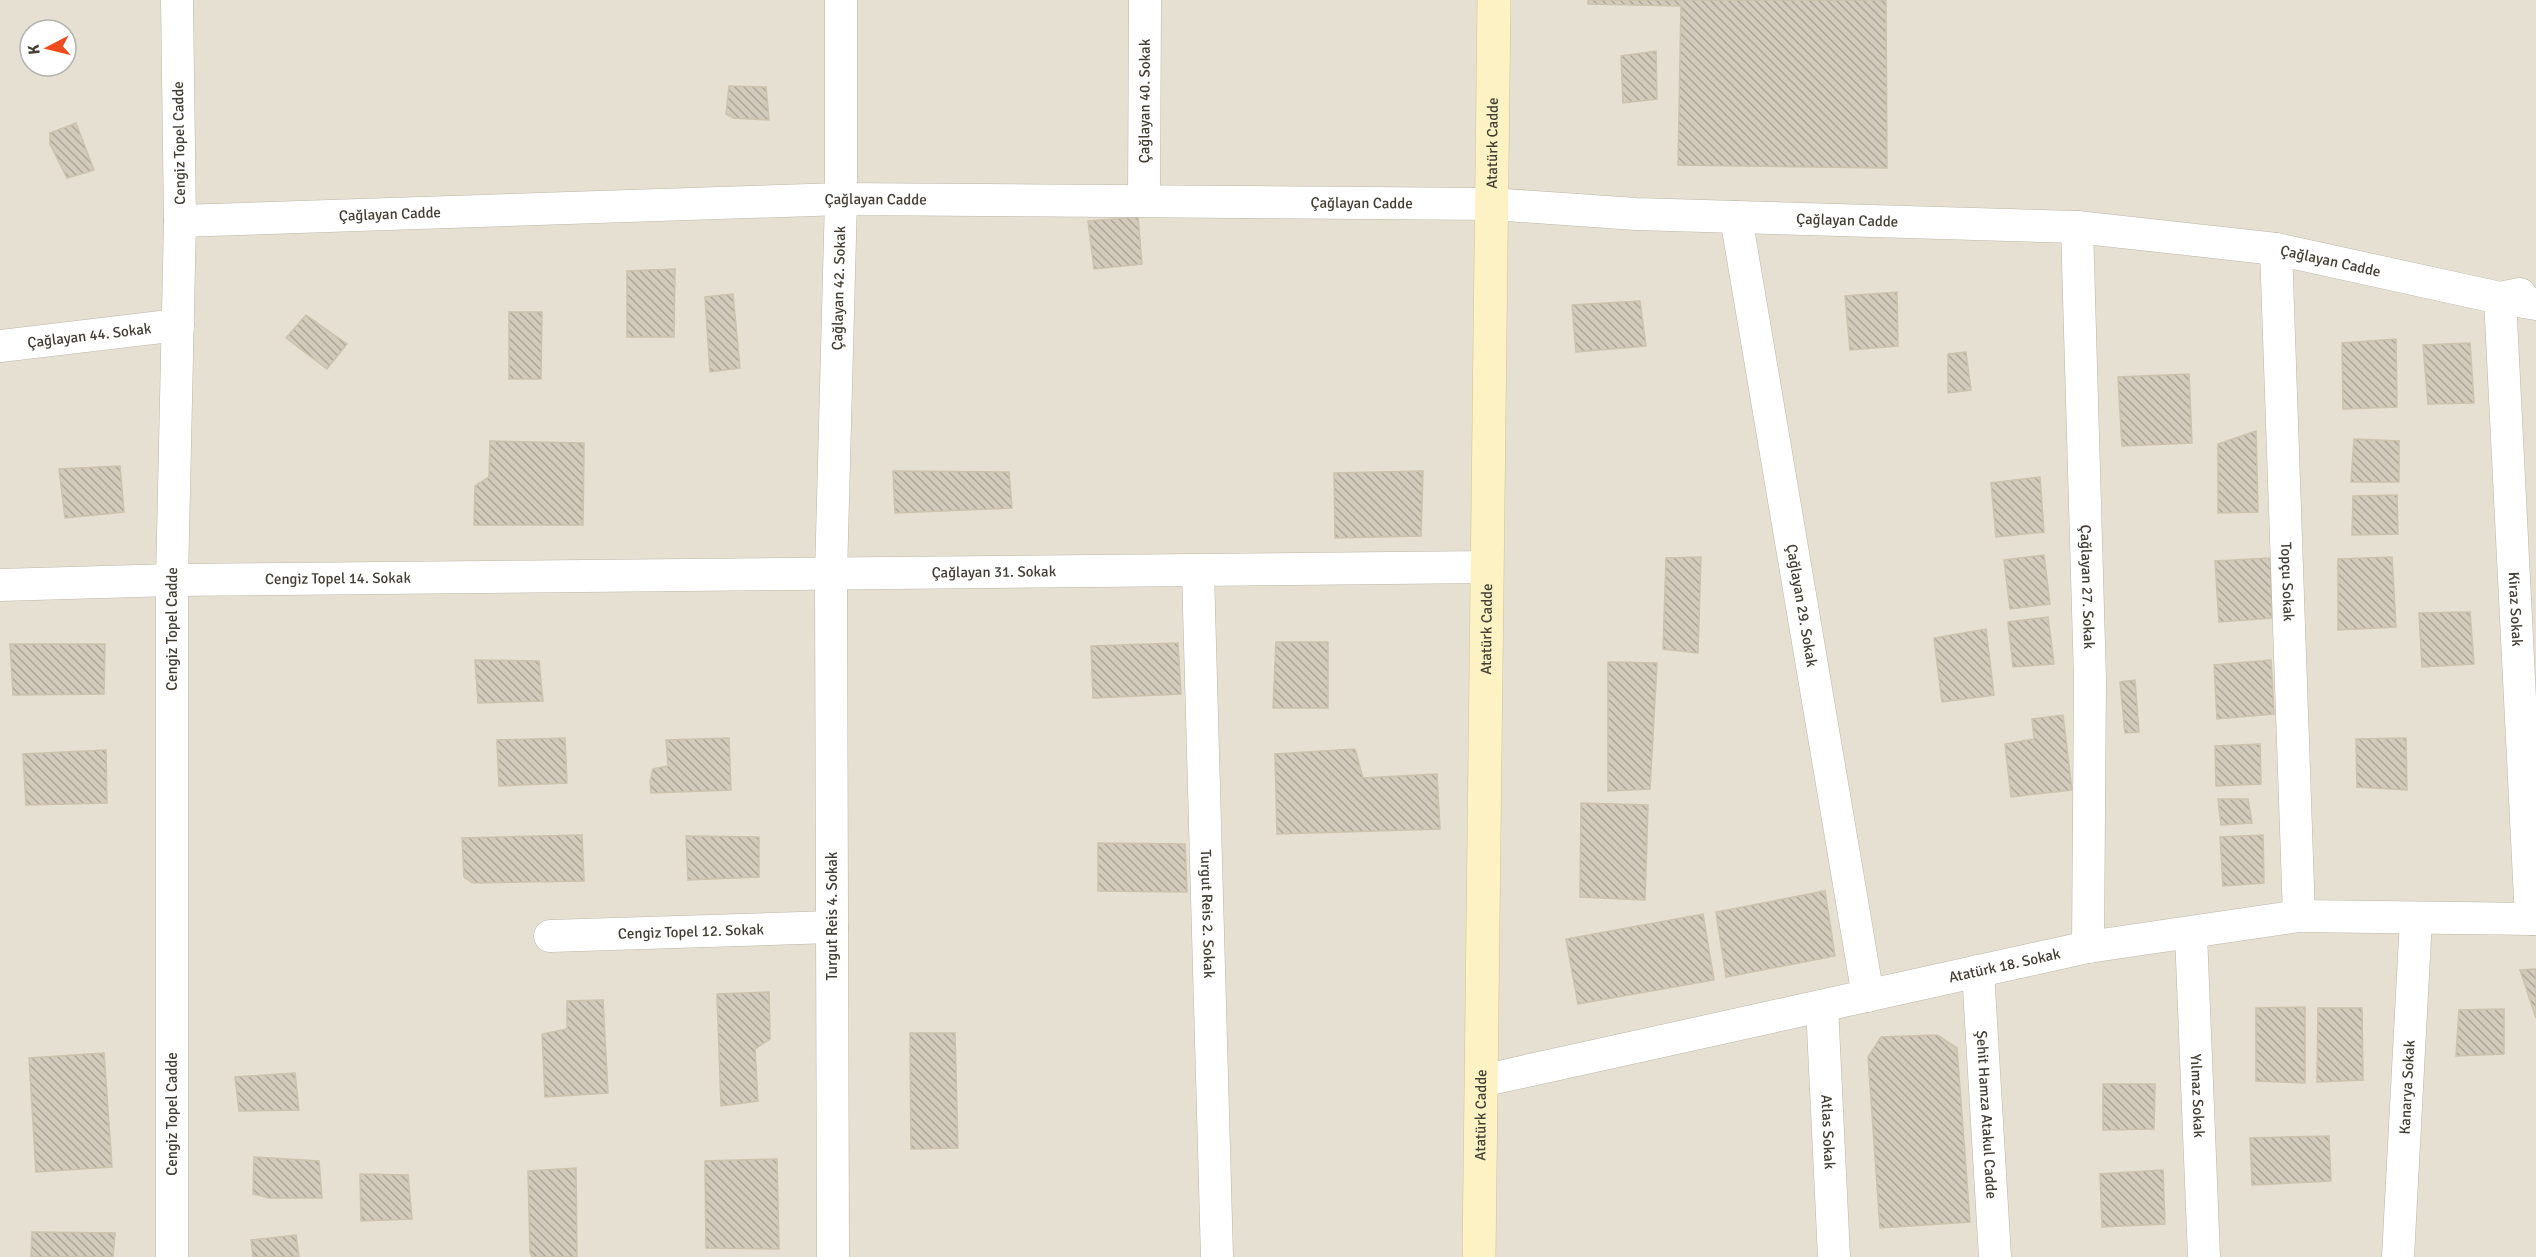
<svg xmlns="http://www.w3.org/2000/svg" width="2536" height="1257" viewBox="0 0 2536 1257" font-family="Signika,sans-serif">
<style>
.residential{fill:#e5e0d2;fill-rule:evenodd}
.building{fill:url(#building-back-hatch);stroke:#ccc2ad;stroke-width:1.5}
.lines{fill:none;stroke-linecap:round;stroke-linejoin:round}
.minor-casing{stroke:#bcb6a7;stroke-width:33}
.secondary-casing{stroke:#cfc495;stroke-width:34}
.minor{stroke:#fff;stroke-width:32}
.secondary{stroke:#fcf2c3;stroke-width:33}
.labels{text-anchor:middle;dominant-baseline:central;stroke-width:6;stroke-linejoin:round;paint-order:stroke}
.street-label{font-size:15px;fill:#433e34;stroke:#fff}
</style>
<defs>
<pattern id="building-back-hatch" width="6" height="6" patternUnits="userSpaceOnUse" patternTransform="scale(1.5)"><rect width="6" height="6" fill="#d2caba"/><path d="M-1 5l2 2M0 0l6 6M5-1l2 2" fill="none" stroke="#aca598"/></pattern>
</defs>
<rect width="100%" height="100%" fill="#f1eee4"/>
<path class="residential" d="M0,0H2536V1257H0ZM30,30H66V66H30Z"/>
<g class="building">
<path d="M1588,0H1886L1887,168L1678,165L1681,6L1588,4Z"/>
<path d="M1656,51L1657,99L1623,103L1621,56Z"/>
<path d="M729,86L766,87L769,120L733,118L726,114Z"/>
<path d="M76,123L94,170L67,178L50,144V133Z"/>
<path d="M1138,217L1142,264L1094,269L1088,221Z"/>
<path d="M675,269L674,337H627V271Z"/>
<path d="M1897,292L1898,346L1850,350L1845,296Z"/>
<path d="M733,294L740,368L710,372L705,297Z"/>
<path d="M1640,301L1646,346L1576,352L1572,305Z"/>
<path d="M509,312H542L541,379H509Z"/>
<path d="M306,315L347,344L327,369L286,338Z"/>
<path d="M2396,339L2397,407L2343,409L2342,343Z"/>
<path d="M2470,343L2474,403L2428,404L2423,345Z"/>
<path d="M1966,352L1971,390L1948,393V354Z"/>
<path d="M2189,374L2192,443L2122,446L2118,377Z"/>
<path d="M2256,431L2258,512L2218,513V444Z"/>
<path d="M2354,439L2399,441V482H2351Z"/>
<path d="M490,441L584,443L583,525H474L475,486L489,477Z"/>
<path d="M120,466L124,512L65,518L59,469Z"/>
<path d="M893,471L1009,472L1012,508L895,513Z"/>
<path d="M1423,471L1421,536L1335,538L1334,473Z"/>
<path d="M2040,477L2044,532L1996,537L1991,483Z"/>
<path d="M2397,495L2398,534L2352,535L2353,496Z"/>
<path d="M2044,555L2050,604L2010,609L2004,560Z"/>
<path d="M1701,557L1698,653L1663,649L1666,558Z"/>
<path d="M2392,557L2396,627L2338,630V559Z"/>
<path d="M2270,558L2272,618L2219,622L2215,561Z"/>
<path d="M2470,612L2474,664L2422,667L2419,613Z"/>
<path d="M2048,617L2054,664L2013,667L2008,622Z"/>
<path d="M1986,629L1994,695L1942,702L1934,638Z"/>
<path d="M1276,642H1328V708H1273Z"/>
<path d="M1178,643L1181,694L1093,698L1091,646Z"/>
<path d="M10,644H105L104,694L13,695Z"/>
<path d="M475,660L539,661L543,701L478,703Z"/>
<path d="M2271,660L2274,714L2217,719L2214,665Z"/>
<path d="M1608,662L1657,663L1650,789L1608,791Z"/>
<path d="M2135,680L2139,732L2125,733L2120,682Z"/>
<path d="M2063,715L2072,790L2011,797L2005,744L2034,739L2032,719Z"/>
<path d="M565,738L567,783L499,786L497,740Z"/>
<path d="M729,738L731,790L651,793L650,781L653,769L668,766L666,740Z"/>
<path d="M2406,738L2407,790L2357,787L2356,739Z"/>
<path d="M2260,744L2261,784L2216,786L2215,746Z"/>
<path d="M1355,749L1363,778L1437,774L1440,829L1277,834L1275,754Z"/>
<path d="M106,750L107,803L26,805L23,754Z"/>
<path d="M2218,799H2248L2252,823L2221,825Z"/>
<path d="M1581,803L1648,805L1645,900L1580,897Z"/>
<path d="M582,835L584,881L473,883L464,877L462,838Z"/>
<path d="M2263,835L2264,883L2223,886L2220,837Z"/>
<path d="M686,836L759,837V877L688,880Z"/>
<path d="M1098,843L1185,844L1187,892L1098,891Z"/>
<path d="M1825,891L1835,956L1726,977L1716,912Z"/>
<path d="M1703,914L1714,980L1578,1004L1566,939Z"/>
<path d="M2536,969V1018L2520,970Z"/>
<path d="M769,992L770,1039L755,1049L758,1101L721,1106L717,994Z"/>
<path d="M603,1000L608,1093L545,1097L542,1034L567,1029V1001Z"/>
<path d="M2305,1007V1083L2256,1081V1008Z"/>
<path d="M2318,1008H2362L2363,1080L2317,1082Z"/>
<path d="M2504,1009V1054L2456,1056L2459,1010Z"/>
<path d="M910,1033H955L958,1148L911,1149Z"/>
<path d="M1937,1035L1957,1048L1970,1222L1880,1228L1868,1057L1881,1037Z"/>
<path d="M104,1053L112,1167L36,1172L29,1058Z"/>
<path d="M295,1073L299,1110L239,1111L235,1077Z"/>
<path d="M2103,1084H2155L2154,1129L2103,1130Z"/>
<path d="M2329,1136L2331,1181L2252,1185L2250,1138Z"/>
<path d="M254,1157L319,1161L322,1198H269L253,1194Z"/>
<path d="M777,1159L779,1249L706,1248L705,1161Z"/>
<path d="M576,1168L577,1257H532L530,1252L528,1171Z"/>
<path d="M2163,1170L2165,1224L2102,1227L2100,1174Z"/>
<path d="M360,1174L408,1175L412,1219L361,1221Z"/>
<path d="M32,1232L115,1233L113,1257H31Z"/>
<path d="M296,1235L299,1257H253L251,1240Z"/>
</g>
<g class="lines">
<g class="minor-casing">
<g id="minor">
<path id="s1" d="M1144,201L1145,0"/>
<path id="s2" d="M1736,217L1868,996"/>
<path id="s3" d="M180,221L841,199L1491,204L1636,214L2077,227L2276,249L2500,298L2536,304"/>
<path id="s4" d="M2077,227L2090,679L2088,947"/>
<path id="s5" d="M2276,249L2299,916"/>
<path id="s6" d="M2520,294L2500,298L2531,919"/>
<path id="s7" d="M0,346L178,325"/>
<path id="s8" d="M1198,572L1217,1257"/>
<path id="s9" d="M0,585L172,580L1487,567"/>
<path id="s10" d="M2191,934L2204,1257"/>
<path id="s11" d="M550,936L832,927"/>
<path id="s12" d="M1978,971L1995,1257"/>
<path id="s13" d="M1822,1006L1834,1257"/>
<path id="s14" d="M1481,1081L2088,947L2299,916L2536,919"/>
<path id="s15" d="M172,1257V580L180,221L177,0"/>
<path id="s16" d="M833,1257L831,575L841,199V0"/>
<path id="s17" d="M2398,1257L2416,919"/>
</g>
</g>
<g class="secondary-casing">
<g id="secondary">
<path id="s18" d="M1479,1257L1494,0"/>
</g>
</g>
<use href="#minor" class="minor"/>
<use href="#secondary" class="secondary"/>
</g>
<g class="labels">
<g class="street-label">
<text stroke="none"><textPath href="#s1" startOffset="100">Çağlayan 40. Sokak</textPath></text>
<text transform="translate(179 143) rotate(-91)">Cengiz Topel Cadde</text>
<text stroke="none"><textPath href="#s18" startOffset="1114">Atatürk Cadde</textPath></text>
<text stroke="none"><textPath href="#s3" startOffset="696">Çağlayan Cadde</textPath></text>
<text stroke="none"><textPath href="#s3" startOffset="1182">Çağlayan Cadde</textPath></text>
<text stroke="none"><textPath href="#s3" startOffset="210">Çağlayan Cadde</textPath></text>
<text stroke="none"><textPath href="#s3" startOffset="1668">Çağlayan Cadde</textPath></text>
<text stroke="none"><textPath href="#s3" startOffset="2154">Çağlayan Cadde</textPath></text>
<text stroke="none"><textPath href="#s16" startOffset="969">Çağlayan 42. Sokak</textPath></text>
<text stroke="none"><textPath href="#s7" startOffset="90">Çağlayan 44. Sokak</textPath></text>
<text stroke="none"><textPath href="#s9" startOffset="994">Çağlayan 31. Sokak</textPath></text>
<text stroke="none"><textPath href="#s9" startOffset="338">Cengiz Topel 14. Sokak</textPath></text>
<text stroke="none"><textPath href="#s5" startOffset="333">Topçu Sokak</textPath></text>
<text stroke="none"><textPath href="#s4" startOffset="360">Çağlayan 27. Sokak</textPath></text>
<text stroke="none"><textPath href="#s2" startOffset="394">Çağlayan 29. Sokak</textPath></text>
<text stroke="none"><textPath href="#s6" startOffset="332">Kiraz Sokak</textPath></text>
<text stroke="none"><textPath href="#s15" startOffset="628">Cengiz Topel Cadde</textPath></text>
<text stroke="none"><textPath href="#s18" startOffset="628">Atatürk Cadde</textPath></text>
<text stroke="none"><textPath href="#s8" startOffset="342">Turgut Reis 2. Sokak</textPath></text>
<text transform="translate(832 916) rotate(-90)">Turgut Reis 4. Sokak</text>
<text stroke="none"><textPath href="#s11" startOffset="141">Cengiz Topel 12. Sokak</textPath></text>
<text stroke="none"><textPath href="#s14" startOffset="536">Atatürk 18. Sokak</textPath></text>
<text stroke="none"><textPath href="#s17" startOffset="170">Kanarya Sokak</textPath></text>
<text stroke="none"><textPath href="#s10" startOffset="162">Yılmaz Sokak</textPath></text>
<text transform="translate(172 1114) rotate(-90)">Cengiz Topel Cadde</text>
<text stroke="none"><textPath href="#s18" startOffset="142">Atatürk Cadde</textPath></text>
<text stroke="none"><textPath href="#s12" startOffset="144">Şehit Hamza Atakul Cadde</textPath></text>
<text stroke="none"><textPath href="#s13" startOffset="126">Atlas Sokak</textPath></text>
</g>
</g>
<g transform="translate(48 48) rotate(263)"><circle r="28" fill="#ffffff" stroke="#b4b2ae" stroke-width="1.5"/>
<path d="M0-4.5L10 22L0 15L-10 22Z" fill="#f04b1c"/>
<text y="-9" font-size="16" font-weight="bold" text-anchor="middle" fill="#433e34">K</text>
</g>
</svg>
